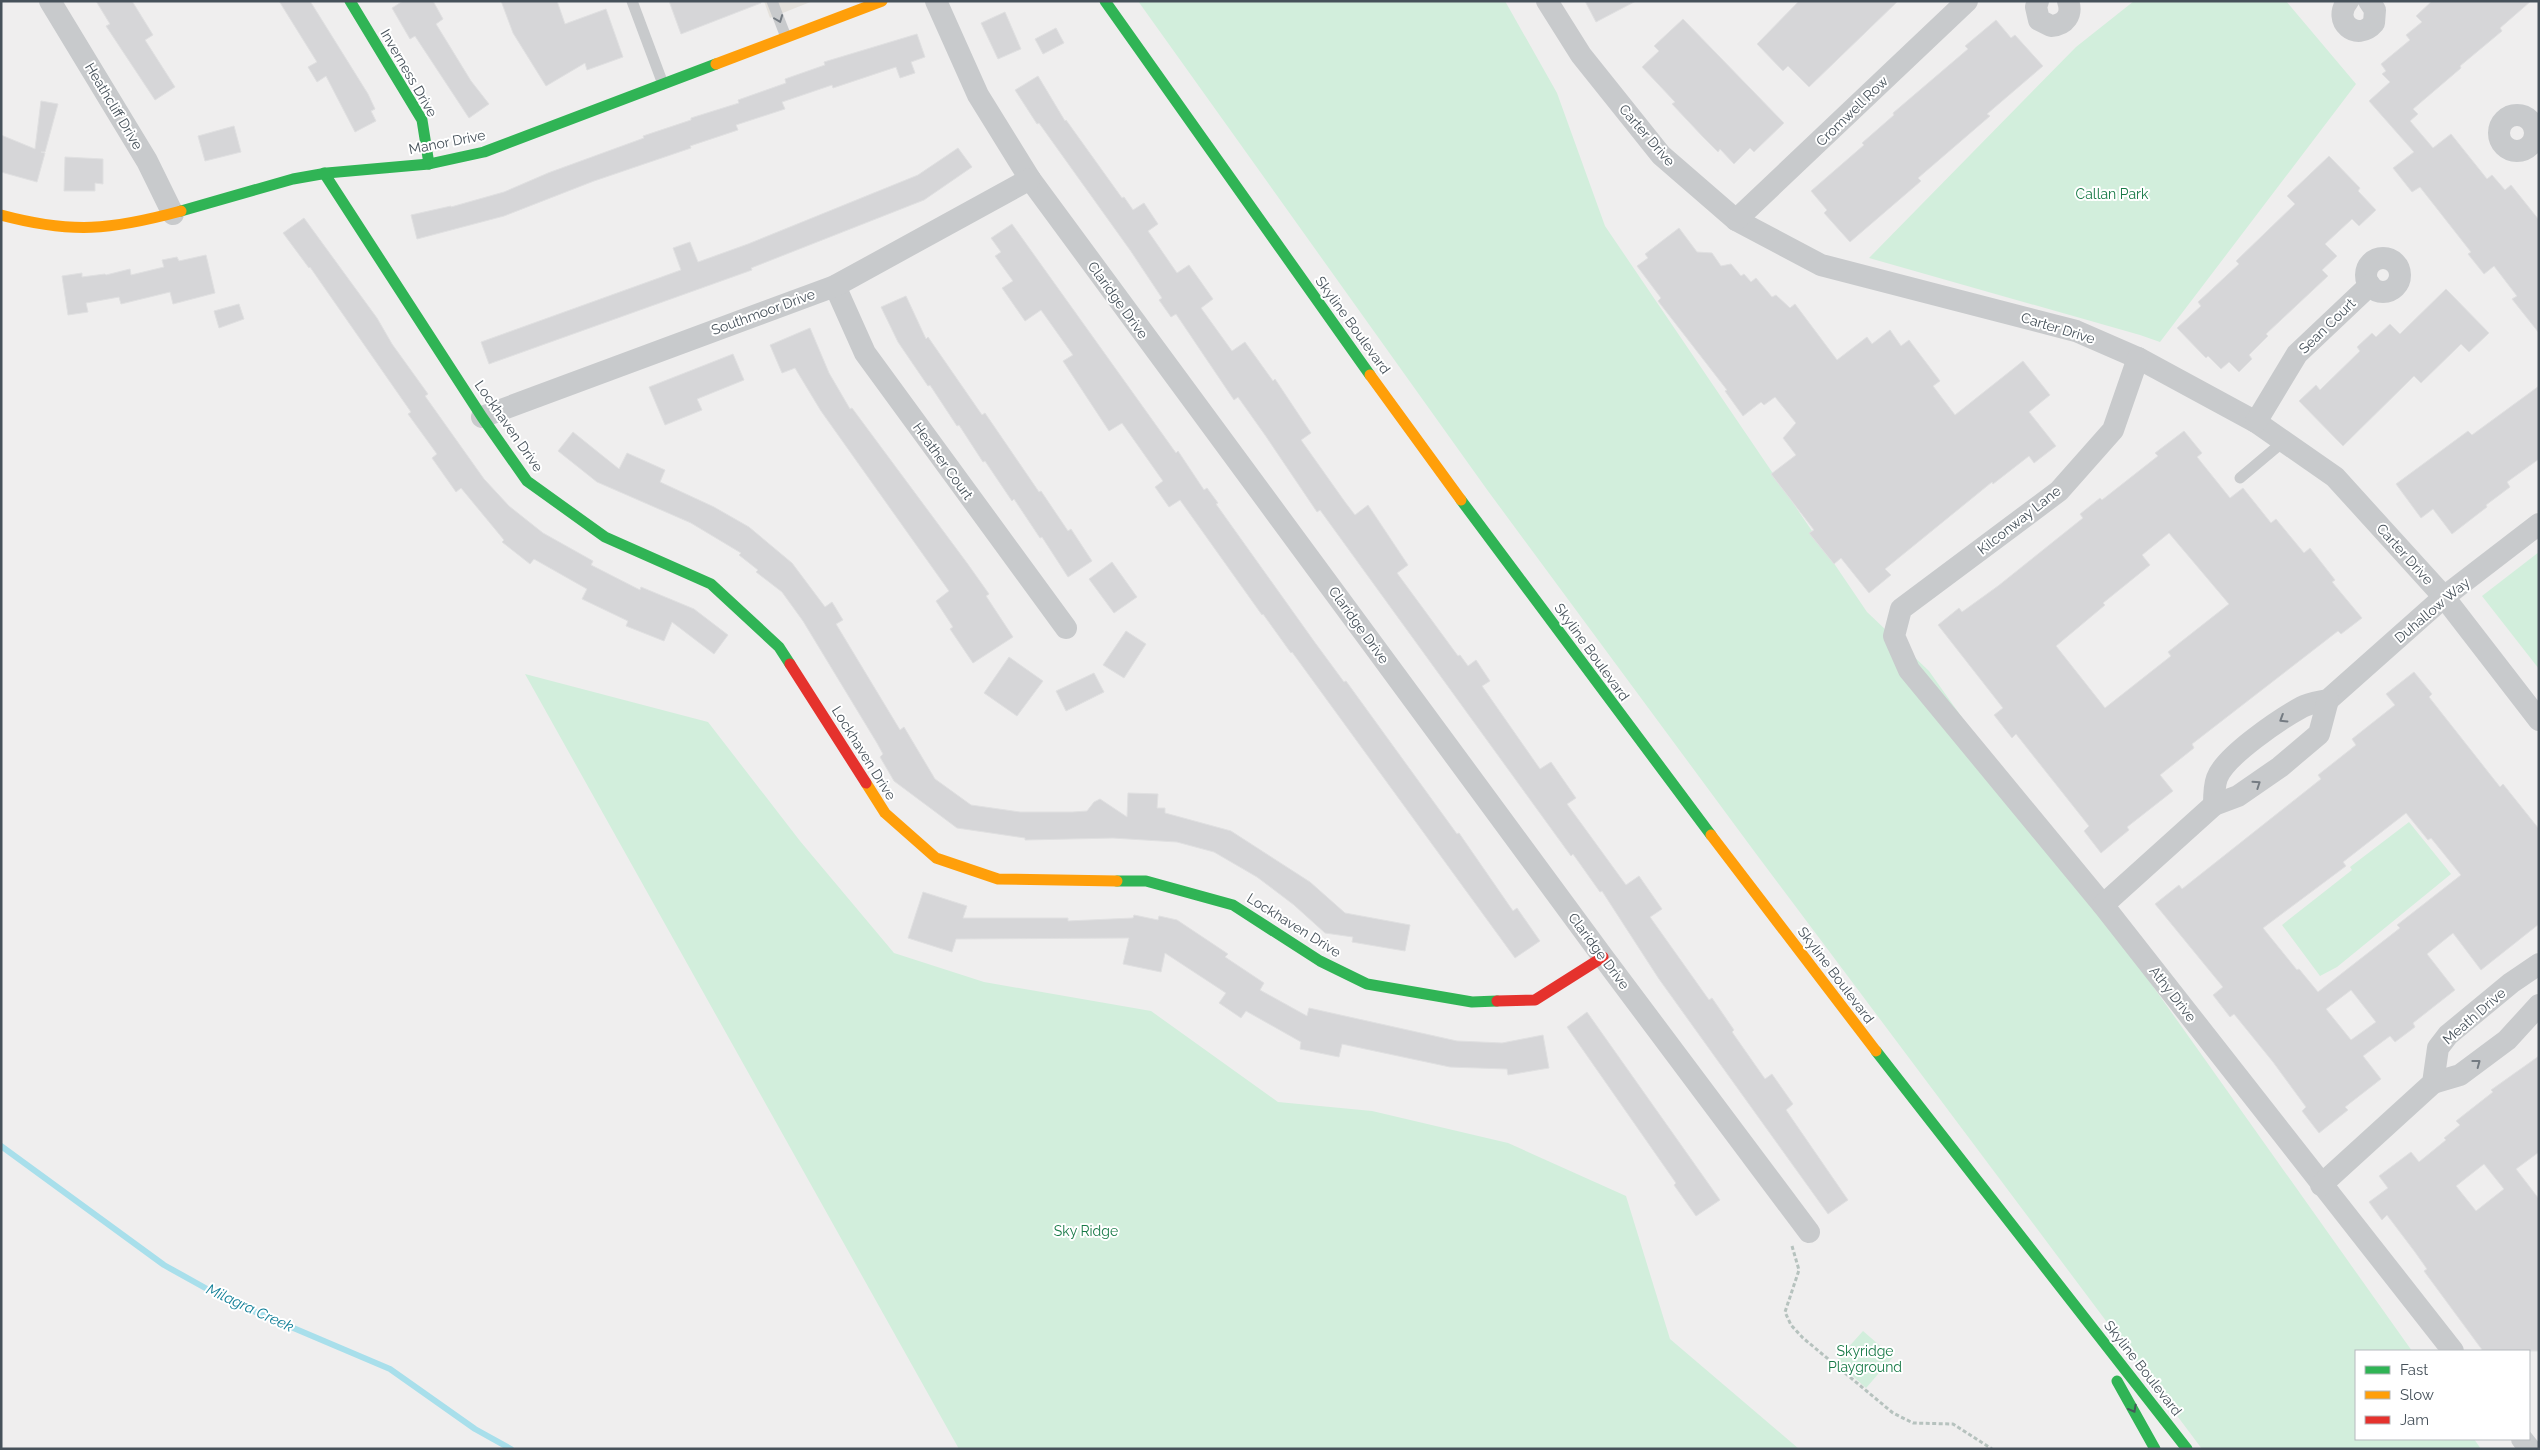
<svg xmlns="http://www.w3.org/2000/svg" width="2540" height="1450" viewBox="0 0 2540 1450" font-family="Raleway,sans-serif">
<style>
.commercial{fill:#e4e1dc}
.green{fill:#d2eedc}
.lines{fill:none;stroke-linecap:round;stroke-linejoin:round}
.stream{stroke:#a8dfeb;stroke-width:6}
.building{fill:#d6d6d8;stroke:#e0e0e1;fill-rule:evenodd}
.path{stroke:#b6c2be;stroke-width:3;stroke-dasharray:4 2.5;stroke-linecap:butt}
.lane{stroke:#c8cacc;stroke-width:11}
.street{stroke:#c8cacc;stroke-width:22}
.fast{stroke:#30b455;stroke-width:11}
.slow{stroke:#ff9f0a;stroke-width:11}
.jam{stroke:#e5322d;stroke-width:11}
.oneway{stroke:#747b82}
.oneway2{stroke:#445b5a}
.labels{text-anchor:middle;dominant-baseline:central;stroke-width:4;stroke-linejoin:round;paint-order:stroke}
.street-label{font-size:14px;fill:#46515a;stroke:#fff}
.park-label{font-size:14px;fill:#187a47;stroke:#fff}
.water-label{font-size:15px;font-style:italic;fill:#0e7d96;stroke:#fff}
</style>
<rect width="100%" height="100%" fill="#efeeee"/>
<path class="commercial" d="M764,1H813L770,18Z"/>
<g class="green">
<path d="M1138,1H1505L1557,93L1605,226L1867,612L1929,671L2412,1351H2356V1439H2474L2481,1449H2202L1754,851L1488,491Z"/>
<path d="M2134,1H2286L2356,84L2160,342L2140,335L1869,258L2076,47Z"/>
<path d="M2539,552V669L2482,596Z"/>
<path d="M525,674L708,722L800,841L894,953L984,982L1151,1011L1278,1102L1372,1111L1508,1143L1626,1196L1670,1339L1799,1449H959Z"/>
<path d="M2409,822L2451,874L2337,967L2320,976L2282,925L2352,870L2350,867Z"/>
<path d="M1863,1331L1893,1357L1866,1388L1836,1361Z"/>
</g>
<g class="lines">
<path class="stream" d="M1,1146L164,1265L225,1299L390,1369L475,1429L511,1449"/>
</g>
<g class="building">
<path d="M96,1H132L153,35L145,40L175,87L155,100L106,26L110,24Z"/>
<path d="M279,1H310L368,94L375,109L371,111L376,121L355,132L326,76L317,82L308,67L317,62Z"/>
<path d="M403,1H433L443,19L436,24L471,81L489,104L469,118L415,36L410,39L392,8Z"/>
<path d="M501,1H557L565,24L606,9L623,57L587,70L585,63L546,86L513,33Z"/>
<path d="M669,1H761V3L681,34Z"/>
<path d="M1585,1H1636L1596,22Z"/>
<path d="M1799,1H1898L1809,87L1788,66L1783,71L1757,44Z"/>
<path d="M2432,1H2531L2500,28L2502,31L2460,66L2461,68L2413,109L2418,114L2410,121L2433,148L2451,134L2487,179L2492,175L2505,190L2511,185L2539,220V333L2512,299L2517,296L2494,266L2484,274L2468,254L2471,252L2420,187L2412,192L2393,168L2414,152L2369,101L2390,82L2382,74L2386,71L2381,64L2410,40L2406,35L2422,22L2416,16Z"/>
<path d="M1005,12L1021,49L998,59L981,23Z"/>
<path d="M1683,19L1784,123L1754,152L1750,148L1734,164L1720,149L1718,152L1704,138L1672,104L1675,102L1642,67L1659,51L1654,46Z"/>
<path d="M1996,20L2011,38L2015,35L2043,66L1987,114L1990,116L1918,178L1921,181L1850,242L1824,213L1827,210L1811,191L1864,145L1862,143L1894,115L1893,113L1968,49L1965,46Z"/>
<path d="M1056,28L1064,43L1043,54L1035,39Z"/>
<path d="M917,34L925,57L911,62L915,73L900,78L896,67L833,88L832,85L782,102L785,109L736,125L738,130L690,146L691,148L594,181L504,216L417,239L411,215L451,206V207L504,192L548,173L644,138L643,136L691,120V118L739,103L738,100L786,83L785,79L825,65L824,62Z"/>
<path d="M1038,76L1065,121L1066,120L1122,198L1124,197L1133,210L1144,203L1158,224L1148,231L1177,273L1189,265L1213,299L1201,308L1232,351L1245,342L1273,381L1275,379L1311,433L1301,440L1345,502L1355,515L1368,505L1408,565L1397,573L1458,656L1460,655L1468,666L1476,660L1490,681L1482,686L1540,769L1551,762L1576,798L1567,804L1626,885L1639,876L1662,909L1650,917L1709,1000L1712,998L1734,1030L1732,1032L1765,1079L1772,1074L1793,1104L1786,1110L1848,1200L1828,1214L1659,979L1602,891L1600,892L1573,854L1571,856L1320,510L1317,512L1265,435L1238,397L1234,400L1176,314L1171,317L1159,300L1162,298L1130,250L1039,123L1037,124L1015,90Z"/>
<path d="M41,101L58,104L45,152H41L45,153L37,182L1,172V135L35,149Z"/>
<path d="M234,126L241,152L205,161L198,136Z"/>
<path d="M958,148L972,167L924,200L751,268L752,270L489,364L481,342L681,270L673,248L690,242L698,262L748,244L918,175Z"/>
<path d="M2329,156L2360,188L2358,191L2376,210L2359,226L2352,219L2325,244L2337,256L2322,270L2328,276L2266,334L2268,336L2249,355L2252,359L2239,372L2229,362L2221,369L2208,356L2206,358L2177,328L2201,306L2198,302L2239,264L2236,261L2295,204L2287,196Z"/>
<path d="M65,157L103,159V184L95,183V191H64Z"/>
<path d="M304,218L377,318L392,344L428,394L425,396L484,479L509,506L543,533L593,561L591,565L640,590L641,587L694,609L728,635L714,654L672,622L664,641L626,626L628,621L582,599L587,589L534,559L530,564L502,542L504,540L461,488L456,492L432,458L437,454L408,414L411,412L310,267L309,268L283,233Z"/>
<path d="M1012,224L1176,453L1178,451L1204,490L1207,488L1218,503L1216,504L1316,644L1344,682L1346,681L1457,834L1459,833L1513,911L1517,908L1540,941L1515,958L1292,652L1291,653L1263,614L1262,615L1180,500L1169,507L1155,487L1163,481L1122,423L1109,431L1063,361L1073,355L1041,310L1025,321L1002,288L1013,281L995,256L1001,252L991,238Z"/>
<path d="M1679,228L1697,252L1712,253L1721,266L1731,264L1741,276L1744,274L1751,282L1756,278L1772,297L1776,295L1790,308L1795,304L1837,360L1867,337L1872,344L1890,330L1901,346L1909,340L1940,381L1933,386L1955,415L2023,361L2050,395L2029,412L2056,446L2034,463L2029,456L1993,484L1992,482L1885,569L1891,575L1869,593L1841,558L1834,564L1809,533L1814,530L1771,474L1796,455L1783,438L1796,423L1775,397L1764,405L1761,402L1743,416L1725,391L1727,390L1658,301L1661,298L1637,266L1648,258L1645,254Z"/>
<path d="M206,255L215,293L173,304L170,292L121,304L119,297L86,303L88,312L68,315L62,276L82,273V277L105,274L106,275L130,269L131,275L164,267L162,260L177,257L179,261Z"/>
<path d="M2446,289L2489,333L2469,352L2461,344L2421,383L2414,376L2343,446L2299,401L2316,385L2320,390L2360,351L2357,347L2372,333L2376,337L2390,324L2400,334Z"/>
<path d="M906,296L926,339L928,337L982,415L985,413L1039,492L1041,491L1068,531L1071,529L1092,561L1068,577L1042,537L1040,538L1014,499L1012,501L985,461L983,462L959,425L957,426L930,385L928,386L898,342L881,307Z"/>
<path d="M239,304L244,319L219,328L214,311Z"/>
<path d="M810,328L829,373L850,409L852,408L967,563L989,594L986,596L1013,637L973,663L950,629L953,627L936,601L949,591L821,411L795,368L782,373L770,345Z"/>
<path d="M733,354L744,380L697,399L702,410L665,425L649,387Z"/>
<path d="M2539,386V459L2507,482L2510,487L2486,505L2487,507L2452,534L2433,509L2421,518L2396,484L2468,431L2472,435Z"/>
<path d="M2184,431L2202,453L2197,457L2230,498L2243,488L2271,523L2276,519L2304,553L2310,548L2335,580L2332,582L2362,618L2341,634L2338,631L2192,744L2194,748L2160,775L2173,791L2127,827L2129,830L2101,853L2084,831L2089,826L2016,734L2012,738L1994,715L2003,708L1938,625L1959,608L1962,612L1998,586L2083,518L2080,514L2100,498L2102,500L2158,456L2155,453ZM2169,533L2229,604L2168,652L2171,656L2105,708L2056,646L2105,605L2103,603L2150,565L2142,555Z"/>
<path d="M573,432L619,469L627,453L665,470L660,482L714,507L749,527L792,563L825,607L832,602L843,620L836,624L900,730L904,727L935,779L971,805L1020,812H1073L1087,811L1094,802L1100,799L1127,817L1128,793L1158,794L1157,808H1165V813L1231,831L1310,882L1345,913L1410,925L1405,951L1352,942L1353,937L1325,933L1294,905L1257,877L1214,852L1177,842L1113,838L1025,840V838L957,828L894,781L880,757L883,754L877,743L803,621L782,592L756,572L758,570L739,555L741,553L691,523L597,482L558,451Z"/>
<path d="M1112,562L1137,597L1114,613L1089,579Z"/>
<path d="M1126,631L1146,644L1124,678L1103,665Z"/>
<path d="M1009,657L1043,681L1017,716L984,693Z"/>
<path d="M2414,672L2432,694L2429,697L2500,787L2503,784L2539,829V924L2481,970L2453,933L2427,954L2455,990L2413,1023L2415,1027L2395,1042L2390,1036L2363,1056L2381,1079L2345,1107L2348,1110L2319,1133L2302,1111L2306,1107L2273,1062L2234,1014L2230,1017L2213,995L2223,987L2155,904L2179,885L2182,889L2321,779L2318,775L2356,745L2352,739L2395,705L2386,694ZM2406,813L2428,840L2431,838L2461,875L2397,925L2400,928L2318,992L2299,969L2297,970L2263,928L2346,866L2343,862ZM2351,990L2376,1022L2351,1040L2326,1009Z"/>
<path d="M1094,673L1104,692L1066,711L1056,691Z"/>
<path d="M923,892L967,906L963,918H1068V921L1133,918L1134,915L1158,920L1159,916L1177,920L1228,954L1225,957L1264,983L1260,990L1307,1016L1309,1008L1457,1041L1502,1043L1543,1035L1549,1068L1508,1075L1507,1069L1450,1067L1342,1044L1339,1057L1300,1049L1301,1042L1246,1011L1241,1018L1219,1003L1226,993L1165,953L1161,972L1123,964L1129,938L956,939L952,952L908,938Z"/>
<path d="M1587,1012L1720,1200L1696,1216L1674,1185L1676,1183L1567,1027Z"/>
<path d="M2539,1056V1152L2516,1169L2539,1199V1351H2483L2424,1271L2427,1269L2415,1252L2387,1215L2382,1220L2369,1202L2388,1188L2379,1176L2411,1152L2419,1162L2446,1140L2444,1138L2460,1125L2456,1121L2493,1092L2491,1090ZM2484,1164L2504,1189L2476,1211L2456,1186Z"/>
</g>
<g class="lines">
<path class="path" d="M1792,1246L1799,1270L1785,1312L1791,1325L1803,1338L1893,1413L1913,1423L1953,1424L1992,1449"/>
<g class="lane">
<path d="M632,1L663,84"/>
<path d="M772,1L786,37"/>
<path d="M2240,478L2284,441"/>
</g>
<g class="street">
<path d="M50,1L147,161L173,214"/>
<path d="M936,1L978,95L1030,179L1603,957L1809,1232"/>
<path d="M1547,1L1581,55L1661,155L1736,220L1821,265L2076,331L2138,358L2256,422L2335,477L2444,597L2539,720"/>
<path d="M2038,1L2036,7L2039,20L2051,26C2065,25 2073,15 2068,1"/>
<path d="M2348,1C2331,21 2357,43 2374,23L2375,10L2369,1"/>
<circle cx="2517" cy="133" r="18"/>
<path d="M1736,220L1967,1"/>
<circle cx="2383" cy="275" r="17"/>
<path d="M835,286L865,353L1066,628"/>
<path d="M2138,358L2113,430L2059,491L1901,609L1894,636L1909,670L2103,905L2453,1351"/>
<path d="M482,417L835,286L1030,179"/>
<path d="M2256,422L2297,354L2370,285"/>
<path d="M2214,805C2214,797 2214,786 2217,778C2225,756 2280,719 2302,707C2309,703 2319,702 2328,700L2444,597L2539,524"/>
<path d="M2103,905L2214,805L2238,796L2280,767L2319,734L2328,700"/>
<path d="M2433,1083L2460,1075L2507,1040L2539,1005"/>
<path d="M2321,1185L2433,1083L2438,1048L2448,1035L2511,983L2539,964"/>
<path d="M2522,1439L2530,1449"/>
</g>
<g class="fast">
<path d="M350,1L422,120L429,164"/>
<path d="M1105,1L1370,375"/>
<path d="M324,173L482,417L527,481L605,537L711,584L779,647L790,664"/>
<path d="M181,211L293,179L327,173L429,164L484,152L716,64"/>
<path d="M1461,500L1711,835"/>
<path d="M1117,881H1146L1233,905L1320,961L1367,984L1472,1002L1497,1001"/>
<path d="M1876,1051L2187,1449"/>
<path d="M2117,1381L2155,1449"/>
</g>
<g class="slow">
<path d="M716,64L882,1"/>
<path d="M1,215C72,234 111,230 181,211"/>
<path d="M1370,375L1461,500"/>
<path d="M866,783L885,813L936,858L998,879L1117,881"/>
<path d="M1711,835L1876,1051"/>
</g>
<g class="jam">
<path d="M790,664L866,783"/>
<path d="M1497,1001L1535,1000L1603,957"/>
</g>
</g>
<defs><path id="oneway-chevron" d="M-2-3.5L2.5 0L-2 3.5" fill="none" stroke-width="1.6" stroke-linecap="round" stroke-linejoin="round" transform="scale(1.25)"/></defs>
<g class="oneway">
<use href="#oneway-chevron" transform="translate(779 19) rotate(69)"/>
<use href="#oneway-chevron" transform="translate(2283 719) rotate(148)"/>
<use href="#oneway-chevron" transform="translate(2257 784) rotate(-34)"/>
<use href="#oneway-chevron" transform="translate(2477 1063) rotate(-37)"/>
</g>
<use class="oneway2" href="#oneway-chevron" transform="translate(2133 1409) rotate(61)"/>
<g class="labels">
<g class="street-label">
<text transform="translate(409 73) rotate(60)">Inverness Drive</text>
<text transform="translate(114 106) rotate(59)">Heathcliff Drive</text>
<text transform="translate(1852 111) rotate(-44)">Cromwell Row</text>
<text transform="translate(1647 135) rotate(49)">Carter Drive</text>
<text transform="translate(447 142) rotate(-11)">Manor Drive</text>
<text transform="translate(1118 300) rotate(54)">Claridge Drive</text>
<text transform="translate(763 312) rotate(-20)">Southmoor Drive</text>
<text transform="translate(1353 325) rotate(54)">Skyline Boulevard</text>
<text transform="translate(2327 326) rotate(-44)">Sean Court</text>
<text transform="translate(2058 328) rotate(17)">Carter Drive</text>
<text transform="translate(509 426) rotate(55)">Lockhaven Drive</text>
<text transform="translate(943 461) rotate(54)">Heather Court</text>
<text transform="translate(2019 520) rotate(-38)">Kilconway Lane</text>
<text transform="translate(2405 554) rotate(48)">Carter Drive</text>
<text transform="translate(2432 610) rotate(-40)">Duhallow Way</text>
<text transform="translate(1359 625) rotate(54)">Claridge Drive</text>
<text transform="translate(1592 652) rotate(54)">Skyline Boulevard</text>
<text transform="translate(864 753) rotate(58)">Lockhaven Drive</text>
<text transform="translate(1294 925) rotate(32)">Lockhaven Drive</text>
<text transform="translate(1599 951) rotate(53)">Claridge Drive</text>
<text transform="translate(1836 975) rotate(53)">Skyline Boulevard</text>
<text transform="translate(2173 994) rotate(52)">Athy Drive</text>
<text transform="translate(2474 1016) rotate(-41)">Meath Drive</text>
<text transform="translate(2143 1368) rotate(52)">Skyline Boulevard</text>
</g>
<g class="park-label">
<text x="2112" y="194">Callan Park</text>
<text x="1086" y="1231">Sky Ridge</text>
<text x="1865" y="1351">Skyridge<tspan x="1865" dy="16">Playground</tspan></text>
</g>
<g class="water-label">
<text transform="translate(250 1308) rotate(25)">Milagra Creek</text>
</g>
</g>
<rect width="2540" height="1450" fill="none" stroke="#46515a" stroke-width="5"/>
<rect x="2355" y="1350" width="175" height="90" fill="#ffffff" stroke="#b5b9bd"/>
<rect x="2365" y="1366" width="25" height="8" fill="#30b455" stroke="#b5b9bd"/>
<text x="2400" y="1375" font-size="15" fill="#46515a">Fast</text>
<rect x="2365" y="1391" width="25" height="8" fill="#ff9f0a" stroke="#b5b9bd"/>
<text x="2400" y="1400" font-size="15" fill="#46515a">Slow</text>
<rect x="2365" y="1416" width="25" height="8" fill="#e5322d" stroke="#b5b9bd"/>
<text x="2400" y="1425" font-size="15" fill="#46515a">Jam</text>
</svg>
